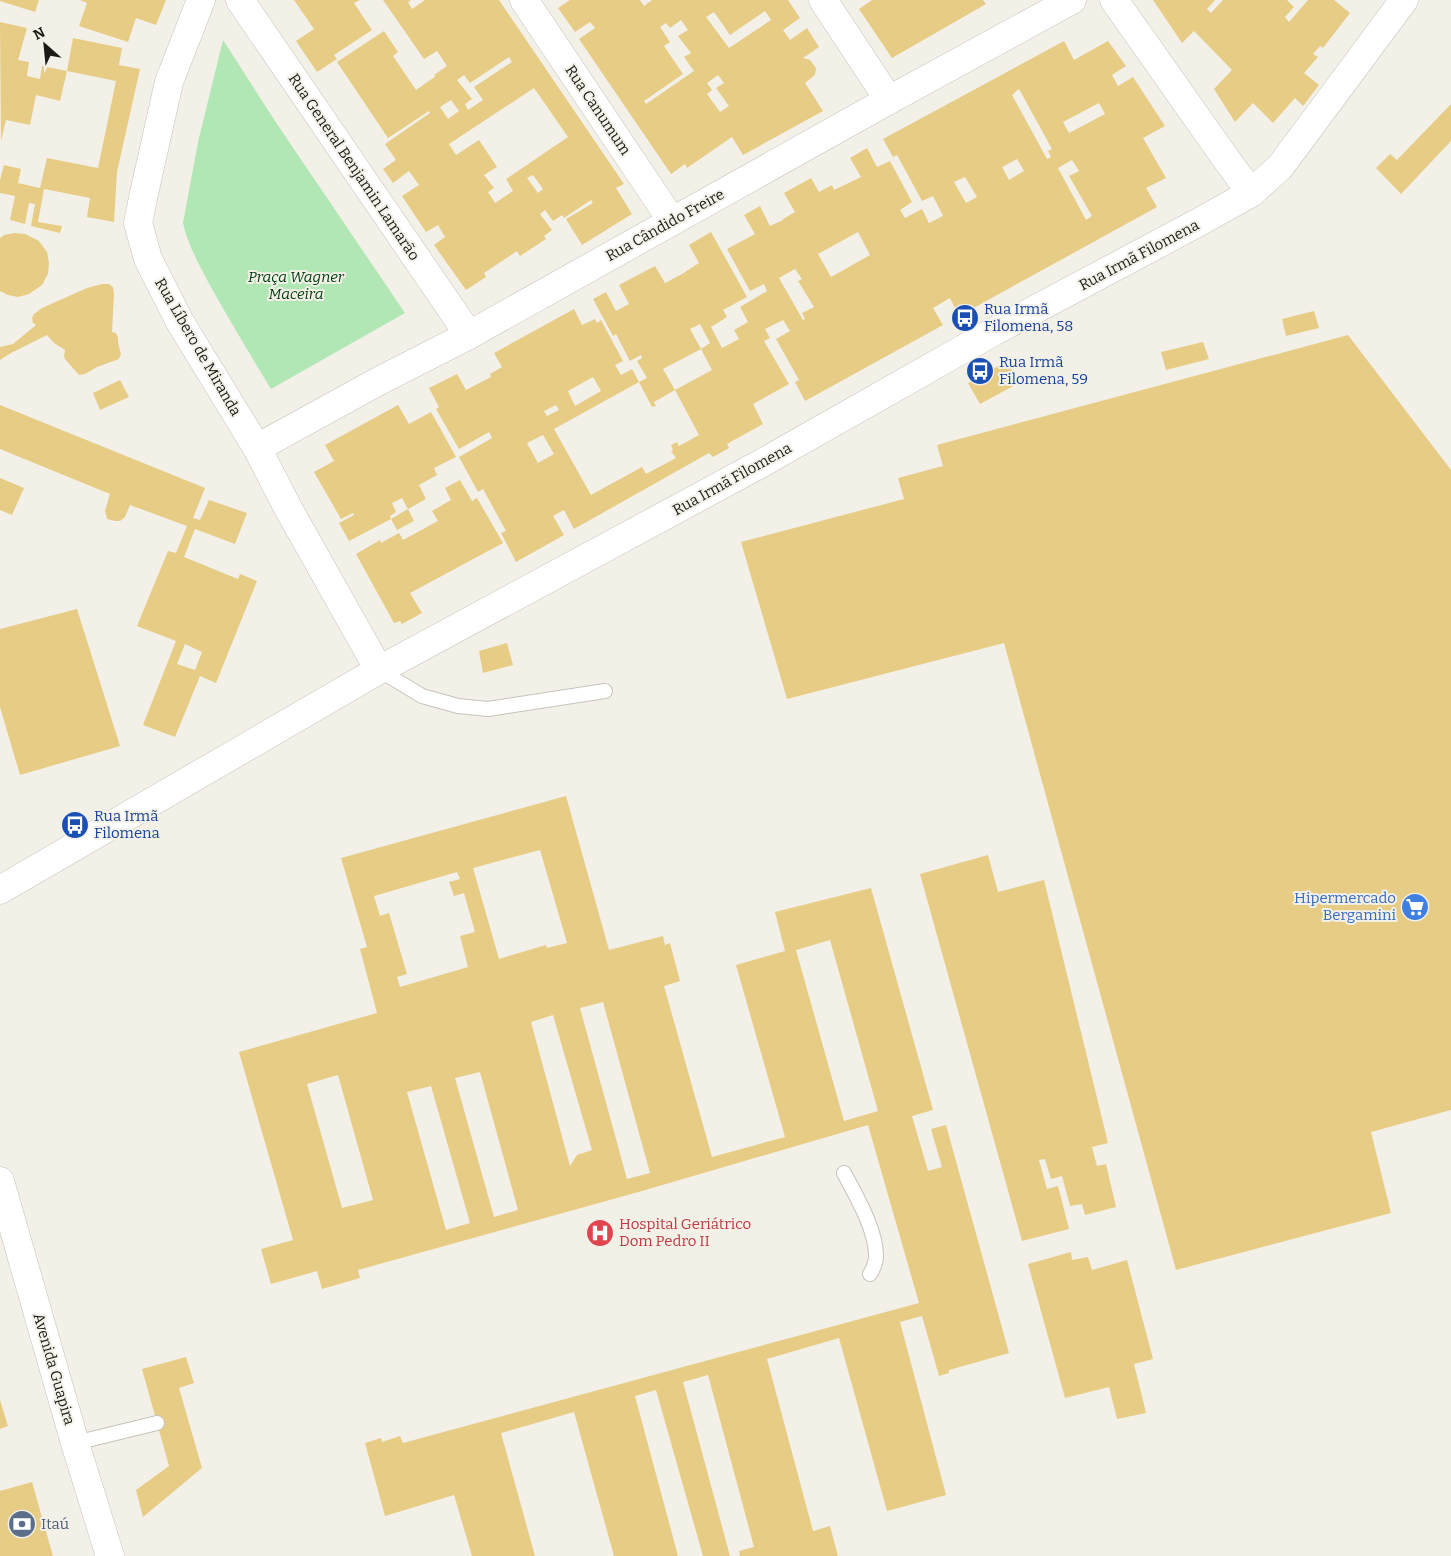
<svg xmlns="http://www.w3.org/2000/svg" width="1451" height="1556" viewBox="0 0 1451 1556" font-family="Bitter,serif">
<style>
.green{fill:#b1e7b5}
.building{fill:#e7cc86;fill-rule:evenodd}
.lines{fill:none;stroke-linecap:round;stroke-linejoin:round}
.lane-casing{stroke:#c6c3bb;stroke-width:16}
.street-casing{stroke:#c6c3bb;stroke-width:29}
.secondary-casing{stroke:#c6c3bb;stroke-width:29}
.lane{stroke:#fff;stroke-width:14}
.street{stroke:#fff;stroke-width:28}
.secondary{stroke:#fff;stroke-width:28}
.labels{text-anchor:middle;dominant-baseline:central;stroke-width:4;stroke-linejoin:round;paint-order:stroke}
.street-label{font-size:15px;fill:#1b1a17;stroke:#f3f0e8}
.park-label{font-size:15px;font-style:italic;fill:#004010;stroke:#f3f0e8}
.transit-label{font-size:15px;fill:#164399;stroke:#f3f0e8;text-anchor:start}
.shop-label{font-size:15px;fill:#366cbe;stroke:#f3f0e8;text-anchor:end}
.health-label{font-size:15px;fill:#be3a42;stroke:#f3f0e8;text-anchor:start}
.service-label{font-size:15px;fill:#4e5e75;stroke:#f3f0e8;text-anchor:start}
</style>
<rect width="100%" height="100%" fill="#f3f0e8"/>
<path class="green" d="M223,40L277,124L405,313L271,389C251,356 231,323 212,289C201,268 188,246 183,223L198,142Z"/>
<g class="building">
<path d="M0,0H39L35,12L0,1Z"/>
<path d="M80,0H166L156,25L136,18L128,42L79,26L87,3Z"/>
<path d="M294,0H360L354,3L372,30L334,55L337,59L317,72L296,41L314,29Z"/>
<path d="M383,0H411L408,2L412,9L425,0H499L624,184L616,188L632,214L582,245L566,219L593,203L591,200L564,218L562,215L553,221L545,210L540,214L552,230L544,236L546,239L520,256L517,251L484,273L486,277L466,290L434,245L445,237L438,225L426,232L402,196L419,185L409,171L393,183L383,169L396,160L385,144L430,113L429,111L388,138L337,62L384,31L398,52L393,56L416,90L436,76L434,75L447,66L437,51L424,59ZM509,57L512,62L474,87L483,100L468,110L465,104L472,99L457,80L464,75L470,83ZM534,88L568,137L506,179L513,191L495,203L488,192L494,188L484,175L497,167L479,140L456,155L449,144ZM451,100L459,111L448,119L440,107ZM533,175L543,189L538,193L527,178Z"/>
<path d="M570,0H640L644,6L652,0H788L800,18L783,30L790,40L807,28L819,47L803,58L810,60L816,68L815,75L805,83L823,111L743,155L732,137L687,168L685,164L671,174L579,39L595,28L590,22L575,32L558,8ZM765,11L771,20L729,48L706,17L714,12L730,35ZM681,20L688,30L678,36L691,53L684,57L694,71L646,104L644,101L683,74L664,46L670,42L660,27L666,23L670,28ZM718,75L724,83L716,88L729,106L720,112L707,94L712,90L707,83Z"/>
<path d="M872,0H983L986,4L892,58L859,9Z"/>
<path d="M1153,0H1215L1207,9L1211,13L1223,0H1287L1294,7L1285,17L1289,22L1308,0H1334L1350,13L1323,48L1320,46L1313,54L1318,57L1304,73L1319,85L1303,106L1295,98L1273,123L1253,103L1235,122L1214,89L1232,70L1194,31L1182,43Z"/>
<path d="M0,22L27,28L18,60L29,62L27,76L40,79L42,66L67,71L60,101L36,95L30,125L6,120L1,141Z"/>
<path d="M73,38L122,48L119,65L140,69L117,172L114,222L87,217L90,198L44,189L38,222L62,226L60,233L31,226L35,204L29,203L25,224L10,220L15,196L0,193V180L4,165L21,169L18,183L40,188L47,158L98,168L116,81L67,71Z"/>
<path d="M1064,41L1074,60L1108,41L1126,66L1112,75L1118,86L1133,77L1165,126L1143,138L1166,178L1146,188L1157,207L959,316L950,298L933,308L943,325L805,401L795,382L799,380L776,339L790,331L783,320L765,329L770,338L764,341L789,384L753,404L763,424L727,444L729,448L713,457L709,453L574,529L564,510L553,516L564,535L516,562L501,533L506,531L483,489L478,492L459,457L492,438L489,432L459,449L436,409L439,407L429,388L457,374L466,390L491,377L490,374L502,367L494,353L574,309L582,325L595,319L597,323L601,320L623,361L615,365L621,375L632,369L639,382L647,378L637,361L642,358L641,355L630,361L616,334L613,336L593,299L606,292L616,311L629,304L619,285L655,266L665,283L682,274L699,263L689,245L711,232L747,297L723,310L727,317L711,327L722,348L739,339L734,330L748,322L740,307L767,291L764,284L750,291L727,249L755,234L744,215L760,206L770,226L783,220V219L795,212L784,193L811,178L819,192L832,185L834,190L861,177L850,158L867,148L877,167L890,161L912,202L900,210L905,218L922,209L929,223L943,216L933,196L922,201L897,155L893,157L883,139ZM1019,89L1052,149L1048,151L1051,157L1047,159L1012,95ZM1099,103L1105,114L1069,133L1063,122ZM1017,159L1024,171L1009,180L1002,167ZM1072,160L1079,171L1069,176L1092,216L1086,220L1058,168ZM965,177L977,197L966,203L954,182ZM858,232L870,255L831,277L818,254ZM795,269L802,279L798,281L814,307L802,313L805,319L803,320L779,278ZM700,324L710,343L701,349L690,329ZM701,349L712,370L675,390L663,369ZM593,377L601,391L575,406L568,391ZM639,382L652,407L656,406L654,402L675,390L699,435L679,446L677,442L671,445L673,450L671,451L676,458L646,474L642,467L591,495L554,429ZM556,405L559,410L547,416L544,411ZM543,435L554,454L538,463L527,443Z"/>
<path d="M1451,104V141L1401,194L1376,168L1390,154L1397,160Z"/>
<path d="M14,233L25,234L39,241L47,252L49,263L48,274L42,285L29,294L18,297L8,295L0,291V238L4,235Z"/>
<path d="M102,284H109L113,287L114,294L112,332L116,333L118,338V343L121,354L119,359L97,367L85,374L79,375L65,359L64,356L65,350L54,343L47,335L11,353L0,360V347L13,344L36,325L33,323L32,318L34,314L42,308L87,288Z"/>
<path d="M1314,311L1319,328L1286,336L1282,319Z"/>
<path d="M1348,335L1451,470V1110L1371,1132L1391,1213L1176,1270L1004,643L787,699L741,542L904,499L898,478L943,466L937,445Z"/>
<path d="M1203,342L1209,359L1166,370L1161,352Z"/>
<path d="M1007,361L1019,383L980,404L968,383Z"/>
<path d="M120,380L129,397L100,410L93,393Z"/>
<path d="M0,405L205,488L193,518L200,520L209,500L247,513L235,544L195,529L184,557L238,579L240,574L257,581L216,683L200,676L175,737L143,725L176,641L137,626L168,551L176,553L187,526L130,505L125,517L120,521H115L107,519L105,511L110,494L0,449ZM185,644L202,652L195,670L177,664Z"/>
<path d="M398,405L409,424L431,412L456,457L434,468L437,475L419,485L426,499L408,509L402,498L392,503L396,512L390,516L391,519L408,509L414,521L397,530L391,519L349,541L339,523L354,515L353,513L341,519L314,472L334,461L325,445Z"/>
<path d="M0,478L24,488L12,515L0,510Z"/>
<path d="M460,480L472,501L477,498L503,543L410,593L422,613L402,624L400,621L394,623L356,554L380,540L381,543L399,533L403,540L438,521L432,511L451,500L445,488Z"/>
<path d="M77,609L120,746L20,775L0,707V629Z"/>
<path d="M507,643L513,665L483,673L479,651Z"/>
<path d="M566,796L609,950L663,936L665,945L670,943L680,981L664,986L712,1157L785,1137L736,965L785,951L775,912L871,888L933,1110L912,1116L928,1171L942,1167L931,1129L946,1125L1009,1353L949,1370V1373L939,1376L922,1316L900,1322L946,1495L887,1511L839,1338L767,1359L813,1531L830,1526L838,1556H740L739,1551L754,1547L708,1375L683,1382L730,1556H703L656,1390L635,1396L678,1556H614L574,1412L501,1433L535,1556H472L454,1495L385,1516L365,1443L381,1438L382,1442L400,1436L403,1443L919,1303L868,1125L642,1191L358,1270L360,1278L322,1289L317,1271L271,1284L261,1249L293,1240L239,1052L377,1013L360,949L367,947L341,858ZM540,850L567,943L547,948L546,945L499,959L473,868ZM457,872L460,879L449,882L454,896L464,893L475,932L460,936L468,967L400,987L397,977L407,974L389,913L380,916L374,896ZM830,940L878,1111L844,1121L796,950ZM603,1002L650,1173L627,1179L580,1008ZM553,1015L592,1150L577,1155L570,1166L531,1022ZM480,1072L518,1210L494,1217L455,1078ZM338,1075L373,1200L342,1208L307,1084ZM431,1086L470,1223L446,1230L407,1092Z"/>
<path d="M988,855L998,892L1044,880L1108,1143L1092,1147L1097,1166L1106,1164L1116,1207L1085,1215L1082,1204L1070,1206L1062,1176L1051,1179L1045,1159L1039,1160L1047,1189L1058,1186L1069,1229L1022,1241L920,874Z"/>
<path d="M1071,1252L1072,1260L1088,1257L1092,1270L1127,1260L1153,1359L1134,1364L1146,1413L1117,1419L1109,1387L1065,1398L1028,1264Z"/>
<path d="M186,1357L194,1383L179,1388L202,1468L143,1517L136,1490L169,1466L142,1369Z"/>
<path d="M0,1400L8,1426L0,1429Z"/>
<path d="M32,1482L53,1556H0V1491Z"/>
</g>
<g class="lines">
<g class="lane-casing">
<g id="lane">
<path d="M379,670L422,696L458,706L488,709L605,691"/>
<path d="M844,1173C856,1196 876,1229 876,1256C876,1263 873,1269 870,1274"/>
<path d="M75,1443L157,1423"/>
</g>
</g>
<g class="street-casing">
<g id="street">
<path d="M201,0L169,82L143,198L138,223L148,259L180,322L257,448L289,510L379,670"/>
<path d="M240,0L469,335"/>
<path d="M524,0L672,221"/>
<path d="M823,0L889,100"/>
<path d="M1114,0L1224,156L1251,193"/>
<path d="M257,448L377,382L469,335L889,100L1072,0"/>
<path d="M0,890L379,670L762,463L993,332L1201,221L1251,193L1280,167L1404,0"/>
</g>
</g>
<g class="secondary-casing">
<path id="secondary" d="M0,1181L75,1443L110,1556"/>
</g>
<use href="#lane" class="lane"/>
<use href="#street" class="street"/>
<use href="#secondary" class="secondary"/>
</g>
<defs>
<g id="bus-disc" transform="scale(1.4375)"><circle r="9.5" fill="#1a4fb4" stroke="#f3f0e8"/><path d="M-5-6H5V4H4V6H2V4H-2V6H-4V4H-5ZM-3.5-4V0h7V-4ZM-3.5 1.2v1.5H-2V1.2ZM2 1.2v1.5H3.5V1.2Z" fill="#fff"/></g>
<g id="supermarket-disc" transform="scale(1.4375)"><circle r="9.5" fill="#3f7fe0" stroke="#f3f0e8"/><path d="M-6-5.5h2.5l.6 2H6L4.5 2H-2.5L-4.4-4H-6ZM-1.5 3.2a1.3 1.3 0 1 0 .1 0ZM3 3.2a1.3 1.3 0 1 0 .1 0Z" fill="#fff"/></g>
<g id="hospital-disc" transform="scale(1.4375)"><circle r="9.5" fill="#e0444e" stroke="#f3f0e8"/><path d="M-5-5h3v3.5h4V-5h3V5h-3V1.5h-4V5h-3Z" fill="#fff"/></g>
<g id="bank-disc" transform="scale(1.4375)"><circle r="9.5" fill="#5c6f8a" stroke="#f3f0e8"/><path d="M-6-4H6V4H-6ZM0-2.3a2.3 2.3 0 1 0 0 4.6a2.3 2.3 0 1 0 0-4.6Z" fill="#fff"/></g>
</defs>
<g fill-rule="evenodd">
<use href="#bus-disc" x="965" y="318"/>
<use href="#bus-disc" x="980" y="371"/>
<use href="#bus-disc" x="75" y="825"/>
<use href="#supermarket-disc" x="1415" y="907"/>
<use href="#hospital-disc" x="600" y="1233"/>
<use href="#bank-disc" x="22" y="1524"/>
</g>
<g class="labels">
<g class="street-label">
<text transform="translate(598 110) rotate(56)">Rua Canumum</text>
<text transform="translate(354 167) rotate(56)">Rua General Benjamin Lamarão</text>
<text transform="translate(665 225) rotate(-29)">Rua Cândido Freire</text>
<text transform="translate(1139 255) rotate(-28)">Rua Irmã Filomena</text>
<text transform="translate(198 347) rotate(60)">Rua Líbero de Miranda</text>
<text transform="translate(732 479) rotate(-29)">Rua Irmã Filomena</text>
<text transform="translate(54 1369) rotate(74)">Avenida Guapira</text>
</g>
<g class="park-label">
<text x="296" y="277">Praça Wagner<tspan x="296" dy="17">Maceira</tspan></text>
</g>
<g class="transit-label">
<text x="984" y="309">Rua Irmã<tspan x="984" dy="17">Filomena, 58</tspan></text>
<text x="999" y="362">Rua Irmã<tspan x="999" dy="17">Filomena, 59</tspan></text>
<text x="94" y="816">Rua Irmã<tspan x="94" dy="17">Filomena</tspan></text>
</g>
<g class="shop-label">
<text x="1396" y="898">Hipermercado<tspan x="1396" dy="17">Bergamini</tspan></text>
</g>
<g class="health-label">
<text x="619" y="1224">Hospital Geriátrico<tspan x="619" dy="17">Dom Pedro II</tspan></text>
</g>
<g class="service-label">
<text x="41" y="1524">Itaú</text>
</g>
</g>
<g transform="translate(45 45) rotate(333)" stroke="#f3f0e8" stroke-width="4" paint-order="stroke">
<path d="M0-4L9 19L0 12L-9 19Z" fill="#1b1a17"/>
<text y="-8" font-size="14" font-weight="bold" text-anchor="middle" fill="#1b1a17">N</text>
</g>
</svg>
